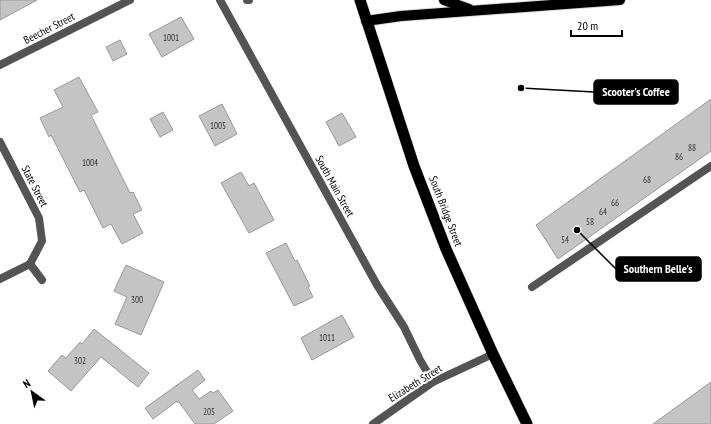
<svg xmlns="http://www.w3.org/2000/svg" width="711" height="424" viewBox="0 0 711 424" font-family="'PT Sans Narrow',sans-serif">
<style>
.building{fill:#c4c4c4;stroke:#989898}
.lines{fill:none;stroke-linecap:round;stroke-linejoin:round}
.primary-casing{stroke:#dbdbdb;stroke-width:12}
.trunk-casing{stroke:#dbdbdb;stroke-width:12}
.service{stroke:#545454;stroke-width:8}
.minor{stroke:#545454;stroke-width:8}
.primary{stroke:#000;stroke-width:10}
.trunk{stroke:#000;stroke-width:11}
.labels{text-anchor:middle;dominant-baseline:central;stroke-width:4;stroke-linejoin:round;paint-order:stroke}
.number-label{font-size:9px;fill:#313131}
.street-label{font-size:11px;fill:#000;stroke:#fff}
.leader{fill:none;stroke:#000;stroke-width:1.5}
.callout-dot{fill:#000;stroke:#fff;stroke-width:1.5}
.callout{fill:#000;stroke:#000;stroke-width:1.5}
.callout-label{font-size:12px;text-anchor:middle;font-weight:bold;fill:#fff}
</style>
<rect width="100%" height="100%" fill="#fff"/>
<g class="building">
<path d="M0,0H37L0,20Z"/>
<path d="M181,17L194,39L162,57L149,34Z"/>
<path d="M120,40L127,54L113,61L106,47Z"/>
<path d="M79,77L98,112L91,115L130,193L133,192L142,210L133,214L143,233L122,244L111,224L103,228L84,190L80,192L51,135L49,137L40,118L63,107L54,90Z"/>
<path d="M711,99V151L558,259L536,225Z"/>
<path d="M222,104L237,134L215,146L199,116Z"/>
<path d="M163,112L173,130L160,137L150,119Z"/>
<path d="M342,113L356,137L339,146L326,122Z"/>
<path d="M241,172L249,186L254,183L274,220L249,233L221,183Z"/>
<path d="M286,243L295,261L297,260L310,286L308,287L313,297L294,306L266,253Z"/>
<path d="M126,265L164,282L141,335L115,324L127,297L114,291Z"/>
<path d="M342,315L354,337L312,360L301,338Z"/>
<path d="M94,329L149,373L138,387L101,357L71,391L48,371L62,355L66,358L80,342L82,344Z"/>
<path d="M198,370L205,380L192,390L199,399L211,391L213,393L218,390L233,411L214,424H195L179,402L178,403L177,401L153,419L145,408Z"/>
<path d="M711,382V424H653Z"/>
</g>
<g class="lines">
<g class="primary-casing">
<g id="primary">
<path d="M444,0L469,9"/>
<path d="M366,21L401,16L620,0"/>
</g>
</g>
<g class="trunk-casing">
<path id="trunk" d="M360,0L414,166L446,249L493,354L527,424"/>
</g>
<g class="service">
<path d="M247,0H249"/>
<path d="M532,287L711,166"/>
</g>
<g class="minor">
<path d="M220,0L377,285L404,327L420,360L433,382"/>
<path d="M0,65L130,0"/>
<path d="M0,142L39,218L42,241L30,264"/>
<path d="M30,264L42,280"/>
<path d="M0,279L30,264"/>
<path d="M373,424L433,382L493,354"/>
</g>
<use href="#primary" class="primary"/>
<use href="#trunk" class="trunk"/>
</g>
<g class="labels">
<g class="number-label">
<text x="171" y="37">1001</text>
<text x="218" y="125">1005</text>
<text x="692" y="147">88</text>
<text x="679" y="156">86</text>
<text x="90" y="162">1004</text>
<text x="647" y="179">68</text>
<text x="615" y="202">66</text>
<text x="603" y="211">64</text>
<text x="590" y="221">58</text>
<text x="565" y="239">54</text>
<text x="137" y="299">300</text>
<text x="327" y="337">1011</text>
<text x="80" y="360">302</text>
<text x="209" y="411">205</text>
</g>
<g class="street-label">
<text transform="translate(49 28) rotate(-27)">Beecher Street</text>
<text transform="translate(35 186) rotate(63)">State Street</text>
<text transform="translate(335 186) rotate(61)">South Main Street</text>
<text transform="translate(446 211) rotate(69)">South Bridge Street</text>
<text transform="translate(415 383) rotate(-32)">Elizabeth Street</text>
</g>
</g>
<path class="leader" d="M521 88L594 92M577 230L616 269"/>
<g class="callout-dot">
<circle cx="521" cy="88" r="4"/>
<circle cx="577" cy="230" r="4"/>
</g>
<g class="callout">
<rect x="594" y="80" width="84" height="24" rx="4"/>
<rect x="616" y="257" width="85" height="24" rx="4"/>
</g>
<g class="callout-label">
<text x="636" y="96">Scooter's Coffee</text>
<text x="658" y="273">Southern Belle's</text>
</g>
<g transform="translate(32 392) rotate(327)" stroke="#ffffff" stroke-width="3" paint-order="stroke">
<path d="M0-3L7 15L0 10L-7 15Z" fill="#000000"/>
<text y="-6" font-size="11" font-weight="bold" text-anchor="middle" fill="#000000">N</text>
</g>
<path d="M571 30v6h51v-6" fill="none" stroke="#000000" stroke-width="2"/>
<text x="577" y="30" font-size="12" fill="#000000" stroke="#ffffff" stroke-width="3" paint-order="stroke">20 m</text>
</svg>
